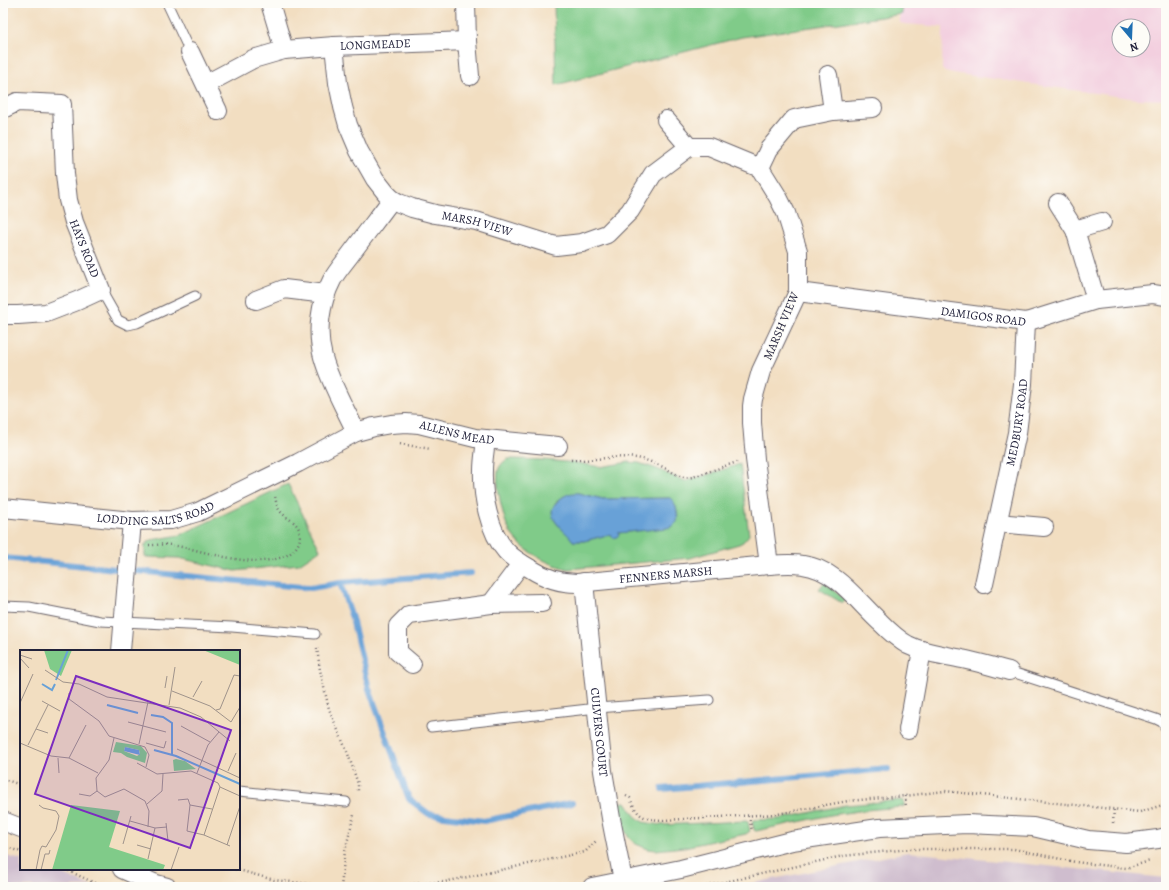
<svg xmlns="http://www.w3.org/2000/svg" width="1169" height="890" viewBox="0 0 1169 890" font-family="Alegreya,serif">
<style>
.built{fill:#f3cfdf;fill-rule:evenodd}
.industrial{fill:#cfbdce}
.green{fill:#80cb89;stroke:#517662;fill-rule:evenodd}
.water{fill:#68a1d7;stroke:#456289}
.lines{fill:none;stroke-linecap:round;stroke-linejoin:round}
.stream{stroke:#68a1d7;stroke-width:6}
.lane-casing{stroke:#6b646a;stroke-width:11}
.street-casing{stroke:#6b646a;stroke-width:20}
.path{stroke:#6b646a;stroke-width:2.5;stroke-dasharray:1 3;stroke-linecap:butt}
.lane{stroke:#fff;stroke-width:9}
.street{stroke:#fff;stroke-width:18}
.labels{text-anchor:middle;dominant-baseline:central;stroke-width:3;stroke-linejoin:round;paint-order:stroke}
.street-label{font-size:12px;fill:#22223b;stroke:#fdfcf7}
.inset-river{fill:none;stroke:#68a1d7;stroke-width:2}
.inset-road{fill:none;stroke:#9f938b;stroke-width:1}
.view{fill:#7b2cbf;fill-opacity:0.15;stroke:#7b2cbf;stroke-width:2}
.inset-edge{fill:none;stroke:#22223b;stroke-width:2}
</style>
<rect width="100%" height="100%" fill="#fdfcf7"/>
<filter id="ink" filterUnits="userSpaceOnUse"><feTurbulence type="fractalNoise" baseFrequency=".025" numOctaves="2"/><feDisplacementMap in="SourceGraphic" scale="8" xChannelSelector="R" yChannelSelector="G"/><feConvolveMatrix kernelMatrix="1 2 1 2 8 2 1 2 1" color-interpolation-filters="sRGB"/></filter>
<filter id="wash" filterUnits="userSpaceOnUse"><feTurbulence type="fractalNoise" baseFrequency=".012" numOctaves="4" result="noise"/><feDisplacementMap in="SourceGraphic" scale="16" xChannelSelector="R" yChannelSelector="G"/><feGaussianBlur stdDeviation="0.9" result="paint"/><feColorMatrix in="noise" values="0 0 0 0 0 0 0 0 0 0 0 0 0 0 0 0 0 1.4 0 .05"/><feComposite in="paint" operator="in"/></filter>
<g filter="url(#wash)">
<rect width="100%" height="100%" fill="#f2dec1"/>
<path class="built" d="M898,3H1166V100L1137,99L945,72L942,69L943,27L905,24L900,23ZM1119,26H1143V50H1119Z"/>
<g class="industrial">
<path d="M908,852L1166,878V887H734Z"/>
<path d="M3,855L21,860V869H50L93,887H3Z"/>
</g>
<g class="green">
<path d="M554,3H901L902,14L742,37L556,85Z"/>
<path d="M508,459H516L543,460L578,463L600,467L629,462L639,463L657,469L677,478L686,481L713,473L740,464L749,535L743,542L739,544L690,558L568,569C551,565 532,556 519,543C515,539 511,534 508,528C503,517 494,480 499,468C501,464 504,461 508,459ZM578,493L603,499L670,498C676,503 677,511 678,518L671,527L618,533L612,537L611,534L584,541H573C568,533 559,529 554,519L555,503L564,496Z"/>
<path d="M288,484L320,550L299,564L235,571L179,558L145,557V545L151,540L180,535Z"/>
<path d="M824,583L833,589L845,600L842,603L819,589Z"/>
<path d="M902,800L904,801V806L902,807L866,810L831,815L756,831L754,830L752,821L753,820L779,819L846,805Z"/>
<path d="M626,802L635,816L643,822L661,825L746,821L748,822L750,831L746,834L684,847L656,850L648,849L636,844L629,838L623,826L618,805V803Z"/>
</g>
<path class="water" d="M573,493H578L603,499L670,498C677,503 678,514 677,522L673,526L667,528L618,533L619,536L613,538L611,534L584,541H573C565,529 540,516 559,500C564,496 567,494 573,493Z"/>
<g class="lines">
<g class="stream">
<path d="M3,558L311,588L340,583L471,573"/>
<path d="M340,583L352,618L369,689L409,799L429,814L484,821L572,803"/>
<path d="M662,789L888,769"/>
</g>
</g>
</g>
<g filter="url(#ink)">
<g class="lines">
<g class="lane-casing">
<g id="lane">
<path d="M167,3L190,52"/>
<path d="M101,290L118,320L128,325L137,323L195,296"/>
<path d="M3,606L29,607L100,621L232,627L315,634"/>
<path d="M1009,671L1156,719L1162,722L1166,728"/>
<path d="M431,727L597,708L709,700"/>
<path d="M239,791L346,802"/>
</g>
</g>
<g class="street-casing">
<g id="street">
<path d="M270,3L284,50"/>
<path d="M466,3L467,41L470,76"/>
<path id="s1" d="M334,46L338,83L343,107L348,125L359,151L375,179L386,193L392,199L399,203L412,208L435,214L476,221L556,246L582,243L607,234L630,211L653,174L689,147H709L760,168L778,197L786,213L798,251V292L761,371L753,399L752,406V423L755,459L769,565"/>
<path d="M190,52L218,111"/>
<path d="M828,75L833,111"/>
<path id="s2" d="M206,84L253,59L284,50L334,46L467,41"/>
<path id="s3" d="M3,109L17,102L62,104L65,174L68,200L74,222L101,290L77,301L46,313L18,315H3"/>
<path d="M666,120L689,147"/>
<path d="M760,168L769,149L794,119L833,111L873,108"/>
<path d="M1058,203L1075,230L1096,300"/>
<path d="M1075,230L1102,222"/>
<path id="s4" d="M798,292L1026,322L1096,300L1153,294L1166,296"/>
<path d="M256,300L284,289L326,294"/>
<path d="M356,432C345,408 330,383 323,357C316,332 320,303 332,280C337,271 344,263 350,255C364,236 378,218 392,199"/>
<path id="s5" d="M486,439C485,450 483,460 483,470C482,495 489,532 506,551C513,559 522,564 531,569C545,578 559,583 577,583L769,565C780,564 792,563 803,565C836,569 857,601 880,622C889,631 897,639 908,645C924,653 944,655 962,659C978,662 993,667 1009,671"/>
<path id="s6" d="M3,508L132,521L171,520L198,512L298,463L356,432L374,427L391,424L406,423L419,424L475,438L558,446"/>
<path d="M998,523L1044,527"/>
<path id="s7" d="M584,582L603,771L612,824L623,880"/>
<path id="s8" d="M984,584L1017,433L1023,384L1026,322"/>
<path d="M491,604L521,564"/>
<path d="M121,651L132,521"/>
<path d="M412,664L398,652V626L409,615L491,604L542,603"/>
<path d="M908,730L922,650"/>
<path d="M3,821L21,828"/>
<path d="M122,869L156,884L167,887"/>
<path d="M592,887L681,869L792,841L879,828L967,824L1033,827L1088,840L1126,843L1158,839L1166,837"/>
</g>
</g>
<g class="path">
<path d="M400,444L431,449"/>
<path d="M571,460C595,461 618,454 642,459C649,461 657,464 665,468C675,473 680,479 693,477L737,462"/>
<path d="M149,545C157,545 164,544 171,545C206,550 256,572 289,554C295,550 300,544 300,536C300,522 289,521 282,513C277,509 276,502 275,496"/>
<path d="M317,648L320,670L329,709L348,754L358,784V792"/>
<path d="M3,779L21,785"/>
<path d="M626,796L630,798C638,818 644,819 664,820L777,814L848,801L905,796L945,791L1140,812L1166,804"/>
<path d="M905,796L906,807"/>
<path d="M749,816L752,831"/>
<path d="M1113,823L1114,809"/>
<path d="M3,846L21,852"/>
<path d="M65,869L103,887"/>
<path d="M235,869L274,880L337,887"/>
<path d="M341,887L345,851L354,815"/>
<path d="M366,887L444,882L585,852L596,841"/>
<path d="M702,887L843,856L909,849H1014L1075,862L1126,868L1150,861"/>
</g>
<use href="#lane" class="lane"/>
<use href="#street" class="street"/>
</g>
</g>
<g class="labels">
<g class="street-label">
<text stroke="none"><textPath href="#s2" startOffset="177">LONGMEADE</textPath></text>
<text stroke="none"><textPath href="#s1" startOffset="256">MARSH VIEW</textPath></text>
<text stroke="none"><textPath href="#s3" startOffset="208">HAYS ROAD</textPath></text>
<text stroke="none"><textPath href="#s4" startOffset="187">DAMIGOS ROAD</textPath></text>
<text transform="translate(781 326) rotate(-67)">MARSH VIEW</text>
<text stroke="none"><textPath href="#s8" startOffset="165">MEDBURY ROAD</textPath></text>
<text stroke="none"><textPath href="#s6" startOffset="477">ALLENS MEAD</textPath></text>
<text stroke="none"><textPath href="#s6" startOffset="154">LODDING SALTS ROAD</textPath></text>
<text stroke="none"><textPath href="#s5" startOffset="286">FENNERS MARSH</textPath></text>
<text stroke="none"><textPath href="#s7" startOffset="151">CULVERS COURT</textPath></text>
</g>
</g>
<g transform="translate(20 650)">
<rect width="220" height="220" fill="#f2dec1"/>
<path d="M24,0H52L41,26L30,19ZM183,0H220V15ZM96,92L121,96L127,103L125,113L107,107L101,103L93,102ZM105,97L119,100L120,104L117,106L104,101ZM156,109L165,111L176,119L154,121L153,110ZM51,155L100,161L89,197L145,215L143,220H32Z" fill="#80cb89" fill-rule="evenodd"/>
<path d="M105,97L119,100L120,105L104,101Z" fill="#68a1d7"/>
<path class="inset-river" d="M36,30L48,0M22,34L32,40L35,34M87,55L118,63M131,65L143,67L152,73V104M134,100L156,106L220,134"/>
<path class="inset-road" d="M0,5L12,9M0,8L9,18M25,20L43,32L59,34L87,47L160,58L181,67L210,91M145,38L147,26M152,41L190,56L211,72L220,57M49,43V49L79,71L89,86L125,97L129,105L126,117M173,47L182,31M22,51L40,61M0,53L13,24M149,55L155,17M196,60L200,59L214,25L220,26M108,72L146,82M161,76L190,92M16,79L28,83M94,88L89,110L76,128L77,141L85,147L104,139L125,151L129,161L128,177M0,93L31,106L49,108L78,123M126,93L144,98L146,91M119,94L128,52M8,95L28,55M157,99L220,128M38,108L39,123M49,108L66,75M117,113L137,124L171,121L198,133L200,137L184,185M208,121L216,103M177,123L188,95L199,82M200,137L220,146M59,144L70,146L77,141M158,150L168,149L170,155M127,154L142,141L143,124M192,159L170,155L167,181L184,185L210,196M110,171L135,178L147,177M146,173L148,191M103,194L111,166M117,195L131,199M207,195L220,156M128,209L135,178M16,220L20,200L22,196L26,197L36,180L39,166L36,161L23,158L19,155M21,220L25,204H29L30,200M151,220L159,197"/>
<path class="view" d="M56,26L211,80L170,198L15,144Z"/>
<rect width="220" height="220" class="inset-edge"/>
</g>
<rect width="1169" height="890" fill="none" stroke="#fdfcf7" stroke-width="16"/>
<g transform="translate(1131 38) rotate(161)"><circle r="19" fill="#fdfcf7" stroke="#a5a5ac"/>
<path d="M0-3L7 15L0 10L-7 15Z" fill="#1f6fb2"/>
<text y="-6" font-size="11" font-weight="bold" text-anchor="middle" fill="#22223b">N</text>
</g>
</svg>
